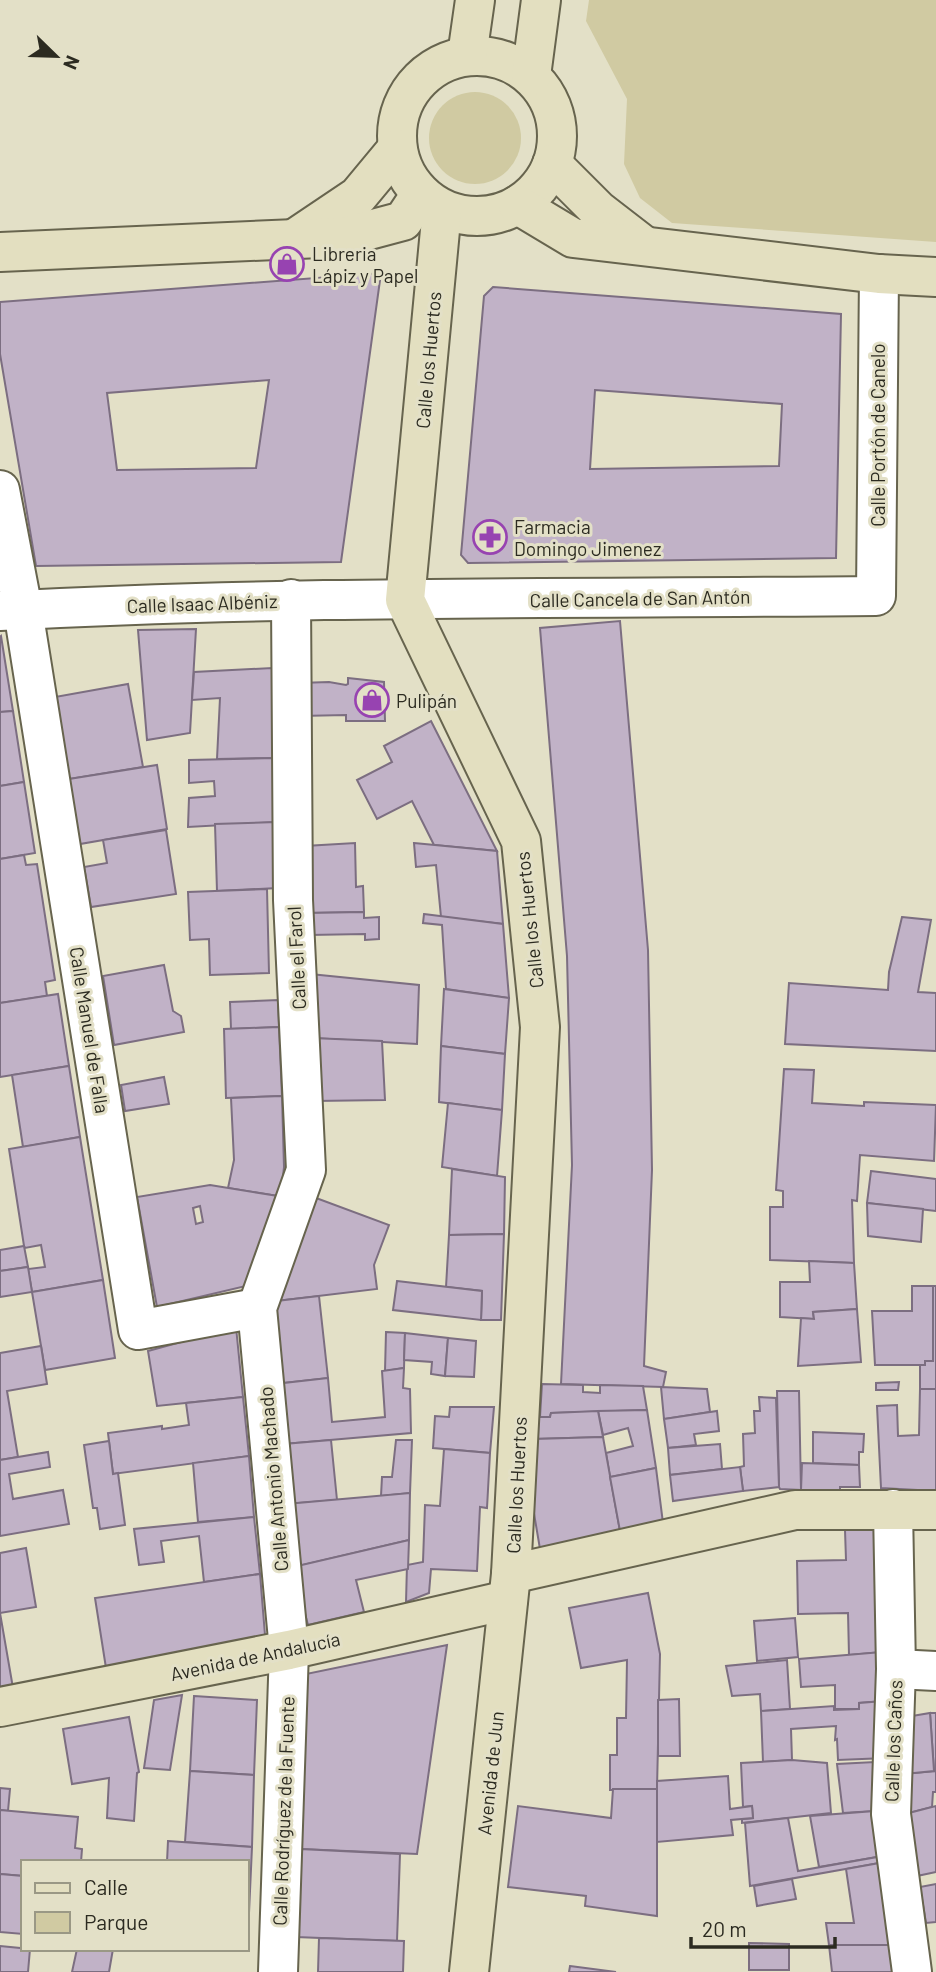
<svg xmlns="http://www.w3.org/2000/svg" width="936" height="1972" viewBox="0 0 936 1972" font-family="Barlow,sans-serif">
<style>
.green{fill:#d0caa2}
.building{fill:#c1b2c7;stroke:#7c6e81;stroke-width:2;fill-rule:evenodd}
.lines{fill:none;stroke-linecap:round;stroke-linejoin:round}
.street-casing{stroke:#67644e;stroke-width:42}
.secondary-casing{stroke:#67644e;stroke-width:42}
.street{stroke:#fff;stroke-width:38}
.secondary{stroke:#e3dfc0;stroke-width:38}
.labels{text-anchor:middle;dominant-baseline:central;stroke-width:6;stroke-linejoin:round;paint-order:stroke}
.poi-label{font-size:19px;fill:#2c2b21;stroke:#e3e0c7;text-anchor:start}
.street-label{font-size:19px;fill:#2c2b21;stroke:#e3e0c7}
</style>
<rect width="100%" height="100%" fill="#e3e0c7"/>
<g class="green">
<path d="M589,0H936V242L672,223L640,198L624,164L627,99L586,21Z"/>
<circle cx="475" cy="138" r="46"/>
</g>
<g class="building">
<path d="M381,273L341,562L36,566L0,354V302ZM269,380L256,468L117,470L107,393Z"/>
<path d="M493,287L841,314L836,558L468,563L461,555L484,296ZM595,390L782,404L779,466L590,469Z"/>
<path d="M620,621L648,950L652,1170L644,1366L666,1372L663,1387L561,1384L572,1165L567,956L540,628Z"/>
<path d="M196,629L190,733L147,740L138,630Z"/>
<path d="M1,636L13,711L0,712V637Z"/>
<path d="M272,668L275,758L217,759L220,698L192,700L194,672Z"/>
<path d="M348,678L384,682L385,721H346V715L300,716L299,683L329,682L346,685L348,684Z"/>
<path d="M128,684L143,767L69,779L55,697Z"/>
<path d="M13,711L24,782L0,786V712Z"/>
<path d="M431,721L497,851L434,845L412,801L377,819L357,780L392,762L384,746Z"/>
<path d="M275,758L277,822L188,827L189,798L215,796L214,781L189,783V760Z"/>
<path d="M157,765L167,829L80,844L69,779Z"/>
<path d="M24,782L35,853L0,859V786Z"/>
<path d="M277,822L278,888L217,891L215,824Z"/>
<path d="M166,830L176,894L91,907L84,867L107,863L103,840Z"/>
<path d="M355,843L356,887L363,886L364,912L307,913L305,846Z"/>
<path d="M414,843L497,851L503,924L441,917L436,865L416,867Z"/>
<path d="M24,855L26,865L37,864L55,980L45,982L47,996L0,1003V859Z"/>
<path d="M267,889L269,973L210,975L209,939L190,940L188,892Z"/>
<path d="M364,912V918L379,917V939L365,940V934L309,935L307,913Z"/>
<path d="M424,914L503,924L509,998L446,989L442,925L423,923Z"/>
<path d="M902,917L931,920L918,992L936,993V1051L785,1044L789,983L888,990L889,972Z"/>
<path d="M164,965L173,1011L181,1016L184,1032L114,1045L103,976Z"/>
<path d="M310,974L419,985L417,1044L312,1038Z"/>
<path d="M444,989L509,998L505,1054L441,1046Z"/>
<path d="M58,994L69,1066L0,1077V1003Z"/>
<path d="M278,1000L279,1027L231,1029L230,1002Z"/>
<path d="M279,1027L282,1096L226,1098L224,1029Z"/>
<path d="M312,1038L382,1041L385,1100L315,1101Z"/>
<path d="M441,1046L505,1054L502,1110L439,1102Z"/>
<path d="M69,1066L80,1137L23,1147L12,1075Z"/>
<path d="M784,1069L814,1070L812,1103L864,1106V1102L936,1105L934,1161L860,1155L857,1201L852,1200L854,1263L770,1260V1207H783V1191L776,1190Z"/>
<path d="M164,1077L169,1104L125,1111L121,1085Z"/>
<path d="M282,1096L284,1167L282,1185L278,1196L228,1188L234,1160L231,1098Z"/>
<path d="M448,1103L502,1110L497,1176L442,1167Z"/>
<path d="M80,1137L103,1280L32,1292L28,1269L45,1267L41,1245L25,1248L24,1246L9,1149Z"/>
<path d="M452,1169L505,1177L504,1234L449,1235Z"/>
<path d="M871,1171L936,1179V1211L867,1203Z"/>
<path d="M210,1185L278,1196L246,1286L157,1307L137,1197ZM200,1206L203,1222L196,1224L193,1208Z"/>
<path d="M308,1195L389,1225L374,1265L377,1289L268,1302Z"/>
<path d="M867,1203L923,1209L921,1242L868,1236Z"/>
<path d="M504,1234L501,1320H481L482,1291L446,1287L449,1235Z"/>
<path d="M24,1246L28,1267L0,1271V1250Z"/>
<path d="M809,1261L854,1263L857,1309L813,1312L814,1319L780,1317V1282H810Z"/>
<path d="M28,1267L32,1292L0,1297V1271Z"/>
<path d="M103,1280L115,1358L45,1370L32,1292Z"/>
<path d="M397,1281L482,1291L481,1320L393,1310Z"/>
<path d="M912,1286H933V1361H925V1365H875L872,1311H912Z"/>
<path d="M933,1286H936V1389H920V1365H925V1361H933Z"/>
<path d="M319,1296L328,1378L266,1385L268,1302Z"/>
<path d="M857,1309L861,1362L798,1366L801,1318L814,1319L813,1312Z"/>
<path d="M236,1327L243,1397L157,1406L148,1351Z"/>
<path d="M386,1332L405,1333L404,1368L385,1371Z"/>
<path d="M405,1333L448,1338L445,1376L431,1374L432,1362L404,1360Z"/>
<path d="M448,1338L476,1341L474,1377L445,1376Z"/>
<path d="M41,1346L47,1384L7,1391L18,1457L0,1460V1353Z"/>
<path d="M404,1368L403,1388L410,1389L411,1433L272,1445L266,1385L328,1378L332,1422L385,1417L382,1371Z"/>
<path d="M899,1382L898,1390H876V1383Z"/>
<path d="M542,1384L583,1385V1392L600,1393V1385L643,1386L647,1410L551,1413L550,1417H540Z"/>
<path d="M661,1387L707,1389L710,1412L664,1419Z"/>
<path d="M920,1389H936V1491L881,1488L877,1406L897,1405L898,1436L919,1435Z"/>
<path d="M777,1391H799L801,1490L780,1489L779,1487Z"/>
<path d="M243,1397L249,1456L113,1474L108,1433L162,1426V1429L189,1425L186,1403Z"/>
<path d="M759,1397L776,1398L779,1487L743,1491L740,1467L744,1466L743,1434L755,1433L754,1411H760Z"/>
<path d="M450,1407H494L490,1453L433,1448L435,1416L449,1417Z"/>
<path d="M647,1410L656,1468L610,1477L606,1453L633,1446L628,1428L603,1435L598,1411Z"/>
<path d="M598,1411L603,1437L534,1439L536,1417H550L551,1413Z"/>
<path d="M717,1411L719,1431L694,1434L696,1445L668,1448L664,1419Z"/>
<path d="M813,1432L864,1434L863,1452H859V1465L813,1463Z"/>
<path d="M603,1437L620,1531L540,1549L527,1472L534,1439Z"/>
<path d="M331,1440L337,1500L286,1504L272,1445Z"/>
<path d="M396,1440H412L410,1493L381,1496L382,1477H392Z"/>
<path d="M109,1441L113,1474L118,1473L125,1525L100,1529L97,1508H93L84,1445Z"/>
<path d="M720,1444L722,1469L670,1475L668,1448Z"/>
<path d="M444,1449L490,1453L487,1508L480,1507L477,1571L431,1569L429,1593L406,1602L407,1565L423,1562L425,1505L440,1506Z"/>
<path d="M48,1452L50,1467L9,1474L13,1499L63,1490L69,1524L0,1536V1460Z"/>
<path d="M249,1456L254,1517L198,1522L193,1463Z"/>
<path d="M802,1463L859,1465L860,1487H840V1492L801,1490Z"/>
<path d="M740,1467L743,1491L673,1501L670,1475Z"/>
<path d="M656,1468L663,1523L620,1531L610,1477Z"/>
<path d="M410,1493L409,1540L286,1569V1504Z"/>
<path d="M254,1517L260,1574L204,1582L199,1536L161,1541L164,1562L139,1565L134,1529Z"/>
<path d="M879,1529L882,1652L849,1655L848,1613L798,1614L797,1561L846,1560L845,1530Z"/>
<path d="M409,1540L408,1569L356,1580L364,1612L308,1625L293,1567Z"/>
<path d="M26,1548L36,1607L0,1613V1553Z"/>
<path d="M260,1574L265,1635L106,1668L95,1598Z"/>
<path d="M648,1593L660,1654L657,1789L610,1790V1755H617V1718H626L627,1660L581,1668L569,1608Z"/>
<path d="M0,1613L13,1688L0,1690Z"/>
<path d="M795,1618L798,1657L757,1661L754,1621Z"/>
<path d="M447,1645L417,1854L300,1849L306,1674Z"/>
<path d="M882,1652L884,1701L859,1703V1709H835V1685L801,1687L799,1659Z"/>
<path d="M787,1660L790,1709L761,1711L760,1694L732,1696L726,1666Z"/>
<path d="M182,1695L170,1770L144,1768L154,1700Z"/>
<path d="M194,1696L257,1700L254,1775L190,1771Z"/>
<path d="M679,1699L680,1756H658V1700Z"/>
<path d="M884,1701L886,1758L838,1760L837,1739L835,1740L836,1726L791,1729L792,1760L763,1762L761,1711L834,1706V1710L859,1709V1703Z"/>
<path d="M930,1713H936V1792H933L932,1807L905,1814L904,1774L934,1771Z"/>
<path d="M930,1713L934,1771L904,1774L900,1718Z"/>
<path d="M129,1717L139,1772L137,1773L134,1821L107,1818L109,1778L72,1784L63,1729Z"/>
<path d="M792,1760L827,1763L831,1813L742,1823V1819L753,1818L752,1806L743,1807L741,1763Z"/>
<path d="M875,1762V1811L843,1813L837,1764Z"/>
<path d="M190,1771L254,1775L252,1847L185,1842Z"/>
<path d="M728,1776L730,1809L752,1806L753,1818L731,1820L733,1835L657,1842V1781Z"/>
<path d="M0,1788L10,1789L8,1811L0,1810Z"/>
<path d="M613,1789H657V1916L585,1906L586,1896L508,1887L518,1806L611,1818Z"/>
<path d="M936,1806V1872L917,1876L905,1814Z"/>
<path d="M0,1810L78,1817L75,1848L82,1849L81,1862H23V1876L0,1874Z"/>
<path d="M875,1811L883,1856L819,1867L810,1816Z"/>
<path d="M788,1818L798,1871L883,1856L885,1862L750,1886L745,1823Z"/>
<path d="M168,1841L252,1847L248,1935L247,1862H167Z"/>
<path d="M300,1849L400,1854L397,1941L296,1937Z"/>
<path d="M885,1862L895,1945H829L826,1923H854L846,1869Z"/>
<path d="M0,1874L23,1876V1934L0,1932Z"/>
<path d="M792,1879L796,1899L757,1906L754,1886Z"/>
<path d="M936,1884V1922L926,1923L920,1887Z"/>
<path d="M319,1938L404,1941L403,1972H318Z"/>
<path d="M749,1943L789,1944V1970H749Z"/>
<path d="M829,1945H895L899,1972H832Z"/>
<path d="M0,1946L30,1949L28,1972H0Z"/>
<path d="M77,1949H113L109,1972H72Z"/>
<path d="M570,1966L616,1972H569Z"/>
</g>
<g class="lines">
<g class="street-casing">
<g id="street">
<path d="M0,490L23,610L138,1330L257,1308"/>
<path d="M0,611C292,595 584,599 876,596L879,274"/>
<path d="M893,1509L896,1669L891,1814L912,1972"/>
<path d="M896,1669L936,1671"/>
<path d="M278,1972L289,1650L257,1308L306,1170L293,900L291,599"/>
</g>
</g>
<g class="secondary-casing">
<g id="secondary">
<circle cx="477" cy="136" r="80"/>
<path d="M467,56L475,0"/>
<path d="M531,76L541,0"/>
<path d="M552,164L598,210L642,244"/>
<path d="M518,205L573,238L879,274L936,277"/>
<path d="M442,209L405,600L521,841L540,1027L511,1574L469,1972"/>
<path d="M297,237L358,196L397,149"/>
<path d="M0,252L343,237L403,221L421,194"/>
<path d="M511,1574L795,1510H936"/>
<path d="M0,1707L289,1650L508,1600"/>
</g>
</g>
<use href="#street" class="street"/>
<use href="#secondary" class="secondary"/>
</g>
<defs>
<g id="shop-ring" transform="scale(1.75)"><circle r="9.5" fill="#e3e0c7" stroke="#9743b1" stroke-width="1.5"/><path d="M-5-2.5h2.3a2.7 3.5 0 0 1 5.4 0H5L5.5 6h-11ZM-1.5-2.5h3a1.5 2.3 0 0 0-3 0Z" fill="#9743b1"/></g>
<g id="pharmacy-ring" transform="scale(1.75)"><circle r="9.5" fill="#e3e0c7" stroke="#9743b1" stroke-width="1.5"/><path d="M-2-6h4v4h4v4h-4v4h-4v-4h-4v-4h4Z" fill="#9743b1"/></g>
</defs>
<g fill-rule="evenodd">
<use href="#shop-ring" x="287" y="264"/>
<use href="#pharmacy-ring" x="490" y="537"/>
<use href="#shop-ring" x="372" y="700"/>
</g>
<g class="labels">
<g class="poi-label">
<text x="312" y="253">Libreria<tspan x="312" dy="22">Lápiz y Papel</tspan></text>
<text x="514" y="526">Farmacia<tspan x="514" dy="22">Domingo Jimenez</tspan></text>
<text x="396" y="700">Pulipán</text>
</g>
<g class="street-label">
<text transform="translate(428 360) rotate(-85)">Calle los Huertos</text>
<text transform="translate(877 435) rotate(-90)">Calle Portón de Canelo</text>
<text transform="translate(640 598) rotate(-1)">Calle Cancela de San Antón</text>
<text transform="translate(202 603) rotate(-2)">Calle Isaac Albéniz</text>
<text transform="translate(529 920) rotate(-96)">Calle los Huertos</text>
<text transform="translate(296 958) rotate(-93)">Calle el Farol</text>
<text transform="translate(90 1030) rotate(81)">Calle Manuel de Falla</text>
<text transform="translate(273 1479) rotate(-95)">Calle Antonio Machado</text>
<text transform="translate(516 1485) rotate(-87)">Calle los Huertos</text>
<text transform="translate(255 1656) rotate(-12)">Avenida de Andalucía</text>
<text transform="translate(893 1741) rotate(-88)">Calle los Caños</text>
<text transform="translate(490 1773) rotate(-84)">Avenida de Jun</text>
<text transform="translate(283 1811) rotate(-88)">Calle Rodríguez de la Fuente</text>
</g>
</g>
<rect x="21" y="1860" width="228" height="91" fill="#e3e0c7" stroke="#9a9885" stroke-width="2"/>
<rect x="35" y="1883" width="35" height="10" fill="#e3dfc0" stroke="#9a9885" stroke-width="2"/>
<text x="84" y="1895" font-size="21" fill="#2c2b21">Calle</text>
<rect x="35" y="1912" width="35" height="21" fill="#d0caa2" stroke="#9a9885" stroke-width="2"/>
<text x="84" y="1930" font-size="21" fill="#2c2b21">Parque</text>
<g transform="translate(56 56) rotate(113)" stroke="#e3e0c7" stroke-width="5" paint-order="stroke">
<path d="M0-5L12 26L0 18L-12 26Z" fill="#2c2b21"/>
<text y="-10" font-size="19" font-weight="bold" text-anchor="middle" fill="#2c2b21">N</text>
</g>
<path d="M691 1937v10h144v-10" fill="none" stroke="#2c2b21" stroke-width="3.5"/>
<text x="702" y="1937" font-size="21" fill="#2c2b21" stroke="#e3e0c7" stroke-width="5" paint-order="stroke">20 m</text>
</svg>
